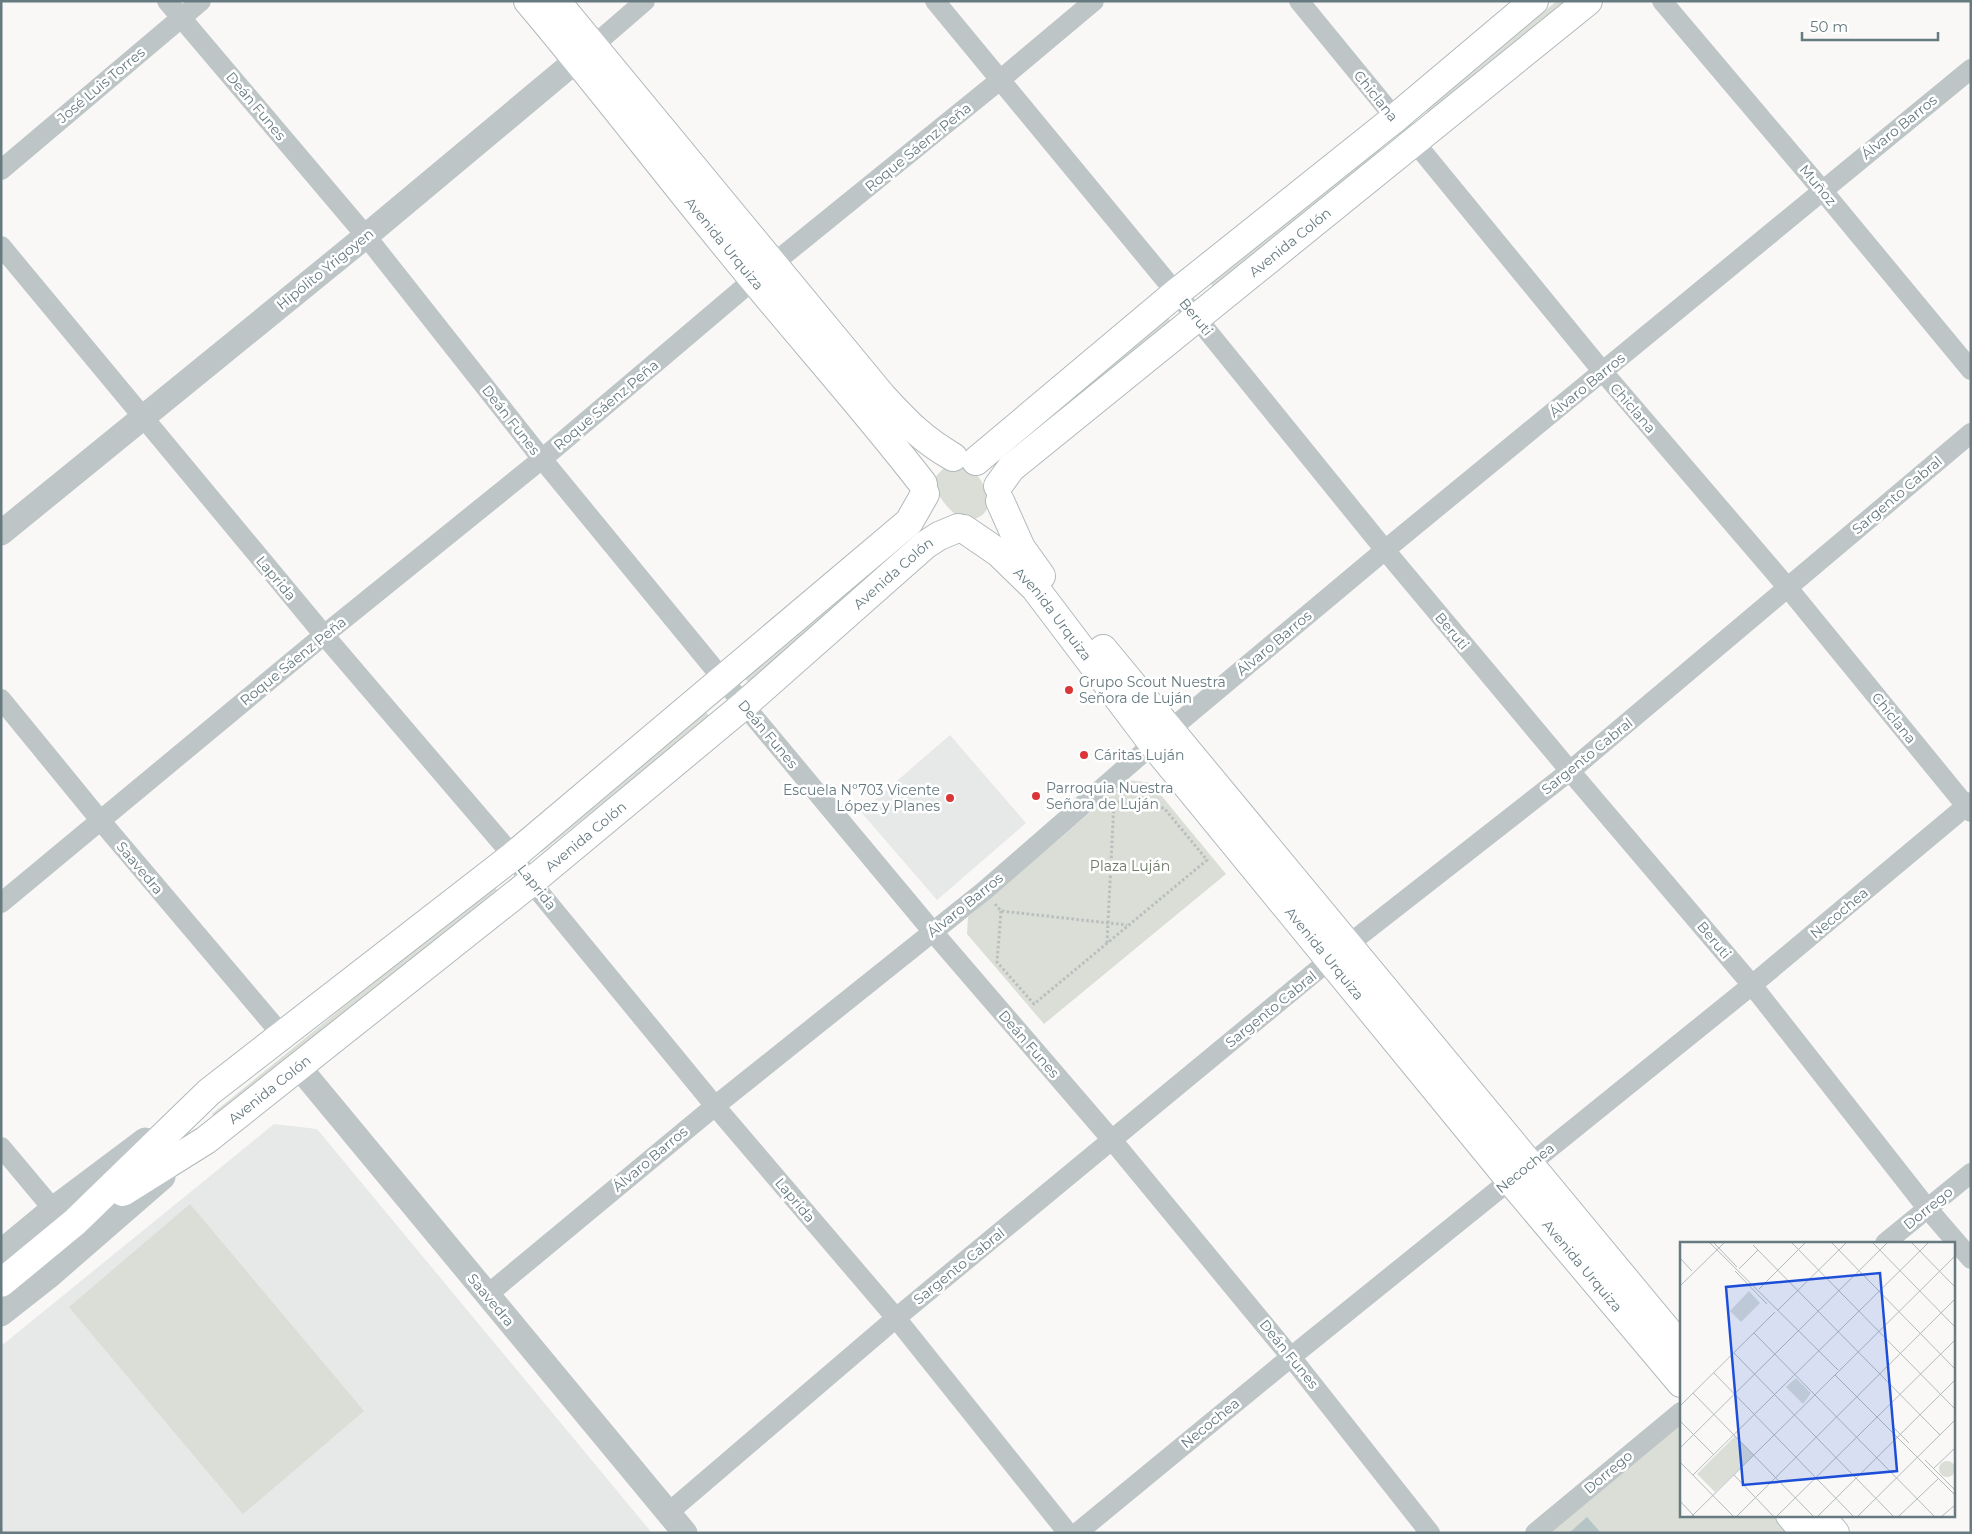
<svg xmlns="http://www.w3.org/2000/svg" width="1972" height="1534" viewBox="0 0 1972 1534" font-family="Montserrat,sans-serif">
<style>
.built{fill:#e7e8e8}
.green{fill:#daded6}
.water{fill:#b5c5c6}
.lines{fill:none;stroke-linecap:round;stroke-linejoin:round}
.secondary-casing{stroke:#b1b9bb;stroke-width:30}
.path{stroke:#b9bebf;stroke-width:3;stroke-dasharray:2.5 2.5;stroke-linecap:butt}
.minor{stroke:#bec5c6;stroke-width:20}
.tertiary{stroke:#bec5c6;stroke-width:25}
.secondary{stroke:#fff;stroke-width:28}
.poi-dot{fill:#da3637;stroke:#fff;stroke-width:2}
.labels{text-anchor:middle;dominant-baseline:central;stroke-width:5;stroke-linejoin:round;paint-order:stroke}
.street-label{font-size:14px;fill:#667a80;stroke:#fff}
.poi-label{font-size:14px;fill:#667a80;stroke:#fff;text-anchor:start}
.park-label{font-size:14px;fill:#6c7864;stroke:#fff}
.inset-road{fill:none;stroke:#b1bbbc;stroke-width:1}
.view{fill:#1d4ed8;fill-opacity:0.15;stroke:#1d4ed8;stroke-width:2.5}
.inset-edge{fill:none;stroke:#667a80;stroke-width:2.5}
</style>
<rect width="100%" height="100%" fill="#f9f8f7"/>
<g class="built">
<path d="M950,735L1026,823L937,900L861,812Z"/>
<path d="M274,1124L317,1129L652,1533H1V1346Z"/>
</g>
<g class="green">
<path d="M1557,1H1568L1429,114L1424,108Z"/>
<path d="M1376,146L1381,151L1213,287L1209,281Z"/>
<path d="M1168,318L1172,323L1005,458L1001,453Z"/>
<path d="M949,464C954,465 960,464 964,465C977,469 991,493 988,506C985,518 971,522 960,518C952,514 933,491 934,482C936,474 943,469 949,464Z"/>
<path d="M911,542L916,547L748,682L744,677Z"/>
<path d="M705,711L710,717L542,852L538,847Z"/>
<path d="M1128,780L1151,783L1226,874L1044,1024L967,934L968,917Z"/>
<path d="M493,885L497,890L216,1119L212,1114Z"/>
<path d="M190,1204L364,1411L243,1514L69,1307Z"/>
<path d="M1681,1409V1515H1779L1793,1533H1533Z"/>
</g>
<path class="water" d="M1587,1517L1601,1533H1569Z"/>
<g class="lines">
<g class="secondary-casing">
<g id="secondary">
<path id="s1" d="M528,1C605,92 677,188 754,280C810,348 869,414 923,484"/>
<path d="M556,1L882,396C906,422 922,439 953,457"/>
<path d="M976,461L1176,293L1394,119L1534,1"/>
<path id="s2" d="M998,486L1011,468L1588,1"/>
<path d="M1000,501L1021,548L1041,576"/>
<path id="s3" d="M964,529L999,553L1035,588L1153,744L1510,1180L1681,1383"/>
<path d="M1103,649L1681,1347"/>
<path id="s4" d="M123,1192L206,1140L531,882L744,705L925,545L939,536L958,528"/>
<path d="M1,1283L75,1222L209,1092L513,856L909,522L925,494"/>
<path d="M1790,1515L1805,1533"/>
<path d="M1820,1515L1835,1533"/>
</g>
</g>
<g class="path">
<path d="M995,904L1001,911L1127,925"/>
<path d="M1001,911L997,962L1034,1004L1207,860L1164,808L1114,802"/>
<path d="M1107,943L1114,802"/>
</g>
<g class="minor">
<path d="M167,1L366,236L542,459L744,705L933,932L1112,1140L1291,1357L1430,1533"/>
<path d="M935,1L1196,317L1385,550L1570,771L1752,985L1927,1208L1971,1259"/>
<path d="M1299,1L1603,372L1788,588L1971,812"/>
<path d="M1662,1L1822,190L1971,370"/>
<path d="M593,46L645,1"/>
<path d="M1,170L201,1"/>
<path d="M1,246L324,635L513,856L531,882L715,1106L896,1318L1068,1533"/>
<path d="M1,699L100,820L282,1035"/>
<path d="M1,903L324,635L542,459L753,280L1000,80L1094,1"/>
<path d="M1,1147L53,1209"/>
<path d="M1885,1243L1971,1173"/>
<path d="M487,1295L715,1106L984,891L1153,744L1385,550L1971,69"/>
<path d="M668,1513L896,1318L1349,944L1570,771L1971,433"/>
<path d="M1077,1533L1291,1357L1752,985L1971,802"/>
<path d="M1535,1533L1681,1412"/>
</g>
<g class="tertiary">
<path d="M1,533L366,236L591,48"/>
<path d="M298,1066L685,1533"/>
<path d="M1,1252L53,1209L145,1140"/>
<path d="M1,1314L48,1277L163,1177"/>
</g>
<use href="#secondary" class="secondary"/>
</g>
<g class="poi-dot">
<circle cx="1069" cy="690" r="5"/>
<circle cx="1084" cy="755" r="5"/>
<circle cx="1036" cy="796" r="5"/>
<circle cx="950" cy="798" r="5"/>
</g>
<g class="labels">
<g class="street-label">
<text transform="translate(101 85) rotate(-40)">José Luis Torres</text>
<text transform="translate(1376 96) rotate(51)">Chiclana</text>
<text transform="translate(256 106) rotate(50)">Deán Funes</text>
<text transform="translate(1899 127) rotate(-39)">Álvaro Barros</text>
<text transform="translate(918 147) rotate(-39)">Roque Sáenz Peña</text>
<text transform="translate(1818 185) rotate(50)">Muñoz</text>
<text stroke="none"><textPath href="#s2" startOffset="381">Avenida Colón</textPath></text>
<text stroke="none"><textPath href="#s1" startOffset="312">Avenida Urquiza</textPath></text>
<text transform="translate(325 269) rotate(-39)">Hipólito Yrigoyen</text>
<text transform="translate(1196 317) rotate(51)">Beruti</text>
<text transform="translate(1587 385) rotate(-39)">Álvaro Barros</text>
<text transform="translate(606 405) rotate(-40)">Roque Sáenz Peña</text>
<text transform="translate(1633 408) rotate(49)">Chiclana</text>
<text transform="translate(511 420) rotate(52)">Deán Funes</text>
<text transform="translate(1897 495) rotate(-40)">Sargento Cabral</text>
<text stroke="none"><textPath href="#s4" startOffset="989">Avenida Colón</textPath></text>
<text transform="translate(276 578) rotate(50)">Laprida</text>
<text stroke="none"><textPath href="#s3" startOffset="124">Avenida Urquiza</textPath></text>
<text transform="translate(1452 631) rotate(50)">Beruti</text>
<text transform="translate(1274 643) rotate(-40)">Álvaro Barros</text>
<text transform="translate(293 661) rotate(-39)">Roque Sáenz Peña</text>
<text transform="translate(1894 718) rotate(51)">Chiclana</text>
<text transform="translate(768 734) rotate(50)">Deán Funes</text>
<text transform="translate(1587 756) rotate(-39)">Sargento Cabral</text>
<text stroke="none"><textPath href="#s4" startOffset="584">Avenida Colón</textPath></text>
<text transform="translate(140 868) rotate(50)">Saavedra</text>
<text transform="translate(537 887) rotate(52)">Laprida</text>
<text transform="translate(965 905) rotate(-39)">Álvaro Barros</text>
<text transform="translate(1839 913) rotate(-40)">Necochea</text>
<text transform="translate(1714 940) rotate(50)">Beruti</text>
<text stroke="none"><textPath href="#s3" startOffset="559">Avenida Urquiza</textPath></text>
<text transform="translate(1271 1009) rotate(-39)">Sargento Cabral</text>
<text transform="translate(1029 1044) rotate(49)">Deán Funes</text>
<text stroke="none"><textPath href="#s4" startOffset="179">Avenida Colón</textPath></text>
<text transform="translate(650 1159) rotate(-40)">Álvaro Barros</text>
<text transform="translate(1525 1168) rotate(-39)">Necochea</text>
<text transform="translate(795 1200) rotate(50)">Laprida</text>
<text transform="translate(1928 1208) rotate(-39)">Dorrego</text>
<text transform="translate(959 1266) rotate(-39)">Sargento Cabral</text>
<text stroke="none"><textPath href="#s3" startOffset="964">Avenida Urquiza</textPath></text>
<text transform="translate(491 1300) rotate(50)">Saavedra</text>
<text transform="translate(1289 1354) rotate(51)">Deán Funes</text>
<text transform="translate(1210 1423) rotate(-39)">Necochea</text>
<text transform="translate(1608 1472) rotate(-40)">Dorrego</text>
</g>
<g class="poi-label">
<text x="1079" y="682">Grupo Scout Nuestra<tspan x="1079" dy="16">Señora de Luján</tspan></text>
<text x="1094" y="755">Cáritas Luján</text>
<text x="1046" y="788">Parroquia Nuestra<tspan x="1046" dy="16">Señora de Luján</tspan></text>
<text x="940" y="790" text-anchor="end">Escuela N°703 Vicente<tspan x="940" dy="16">López y Planes</tspan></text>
</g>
<g class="park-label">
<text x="1130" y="866">Plaza Luján</text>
</g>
</g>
<g transform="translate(1680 1242)">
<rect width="275" height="275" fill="#f9f8f7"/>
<path d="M69,49L80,61L61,80L50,69ZM116,136L131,151L123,162L106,145ZM55,194L74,213L35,250L17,232ZM259 227a8 8 0 1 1 16 0a8 8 0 1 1-16 0Z" fill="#daded6"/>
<path class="inset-road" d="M29,0L158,128M33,0L57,25M111,0L275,167M151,0L275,127M192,0L275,85M231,0L275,45M73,3L260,193M275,14L155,133L275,253M0,16L12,29M59,27L78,8M55,29L87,62M0,44L45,0M79,47L126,0M98,68L167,0M74,91L255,275M54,111L214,275M34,131L174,275M13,151L134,275M0,164L95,70M0,179L34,213M212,184L229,201M0,206L208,0M245,218L275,248M0,220L54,275M254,226L275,206M13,233L249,0M54,233L94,275M0,259L14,274M11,275L155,133M56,275L275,57M96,275L275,98M137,275L275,138M177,275L275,178M218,275L259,236M261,275L275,263"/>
<path class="view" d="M200,31L217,229L63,243L46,45Z"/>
<rect width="275" height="275" class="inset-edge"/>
</g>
<rect width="1972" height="1534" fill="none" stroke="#667a80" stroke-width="5"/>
<path d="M1802 32v8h136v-8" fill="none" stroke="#667a80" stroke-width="2.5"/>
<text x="1810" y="32" font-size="15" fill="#667a80" stroke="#ffffff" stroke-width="4" paint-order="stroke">50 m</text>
</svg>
